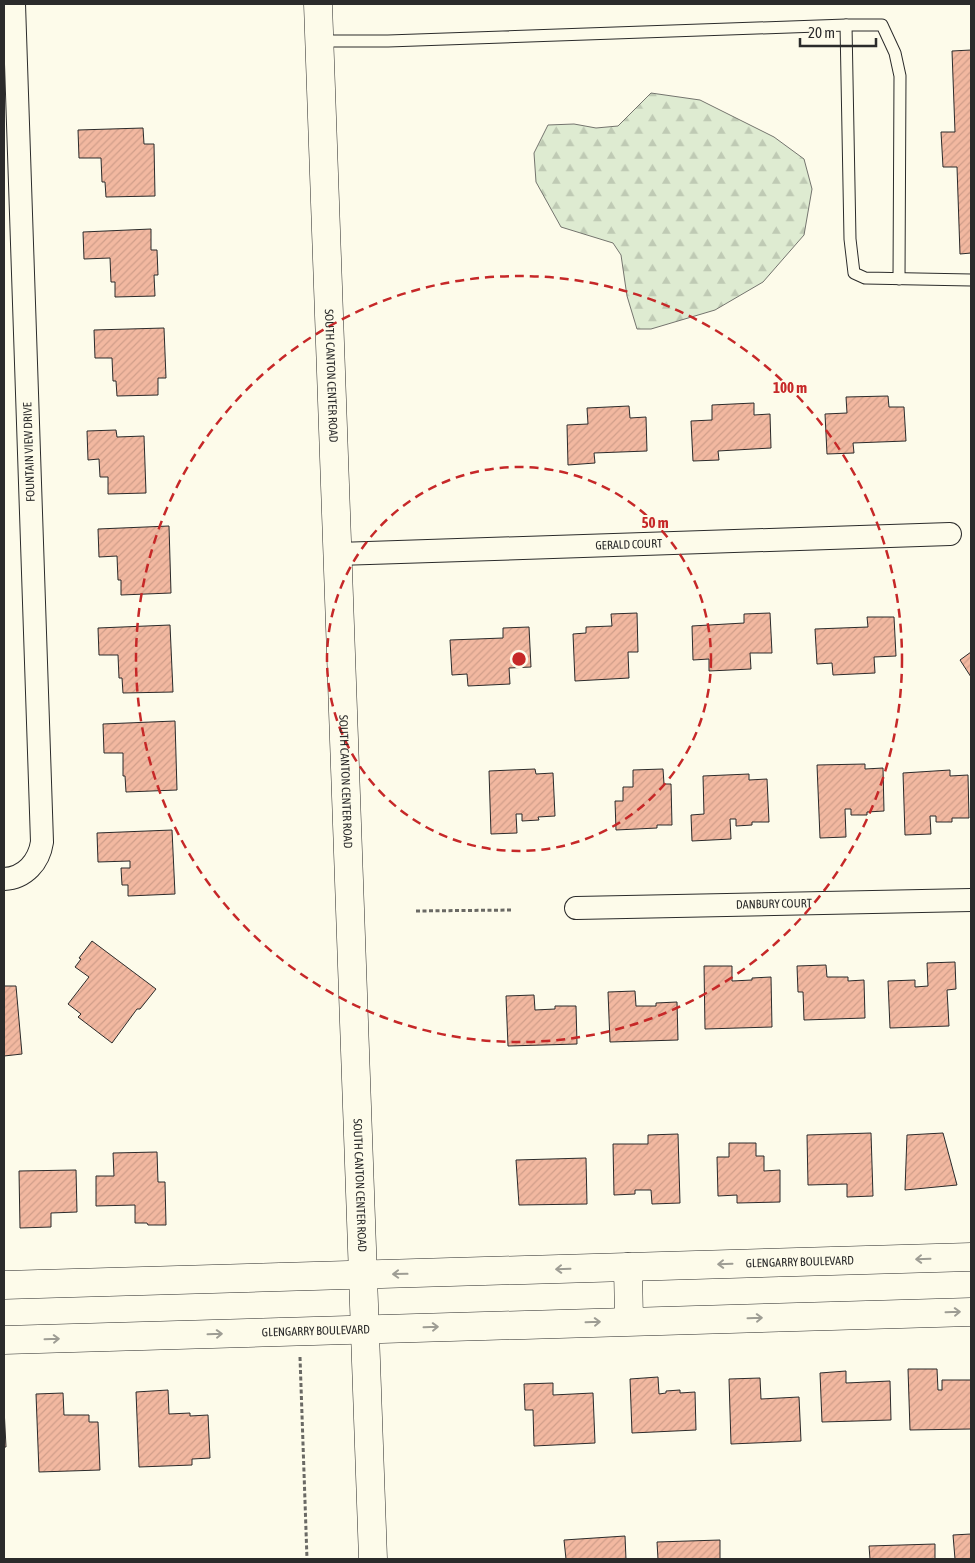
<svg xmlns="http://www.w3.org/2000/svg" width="975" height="1563" viewBox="0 0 975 1563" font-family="'Asap Condensed',sans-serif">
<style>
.forest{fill:url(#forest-firs);stroke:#74746e}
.building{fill:url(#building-hatch);stroke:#2b2b2b}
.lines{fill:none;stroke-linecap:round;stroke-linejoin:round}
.lane-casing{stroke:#2b2b2b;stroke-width:13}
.street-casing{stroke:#2b2b2b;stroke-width:24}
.secondary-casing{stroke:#2b2b2b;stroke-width:29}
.path{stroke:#6a6964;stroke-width:3;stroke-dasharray:4 2.5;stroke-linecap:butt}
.lane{stroke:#fdfbea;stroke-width:11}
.street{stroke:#fdfbea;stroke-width:22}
.secondary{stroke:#fdfbea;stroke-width:28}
.oneway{stroke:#9e9d94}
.ring{fill:none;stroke:#c62828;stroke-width:2.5;stroke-dasharray:9 6}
.labels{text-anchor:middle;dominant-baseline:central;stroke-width:4;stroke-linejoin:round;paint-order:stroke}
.street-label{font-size:12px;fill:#2b2b2b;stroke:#fdfbea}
.centre{fill:#c62828;stroke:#fdfbea;stroke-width:2.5}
.ring-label{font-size:15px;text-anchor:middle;font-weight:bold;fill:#c62828;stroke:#fdfbea;stroke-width:4;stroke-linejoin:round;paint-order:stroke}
</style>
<defs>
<pattern id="forest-firs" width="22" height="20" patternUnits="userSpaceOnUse" patternTransform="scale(1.25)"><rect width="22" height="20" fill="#deebd1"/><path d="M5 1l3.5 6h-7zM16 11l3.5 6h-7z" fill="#bfcab4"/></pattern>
<pattern id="building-hatch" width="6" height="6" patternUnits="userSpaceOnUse" patternTransform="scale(1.25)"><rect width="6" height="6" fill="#f2b8a0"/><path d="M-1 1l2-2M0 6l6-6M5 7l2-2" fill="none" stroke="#d09e8a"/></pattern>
</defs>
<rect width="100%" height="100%" fill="#fdfbea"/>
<path class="forest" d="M651,93L700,100L774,137L804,159L812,189L804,235L763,282L715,310L651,329H637L627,296L621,255L613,243L561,227L536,182L534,153L548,125L574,124L596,128L618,126Z"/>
<g class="building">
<path d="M971,50V253L960,254L957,167H943L941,132H955L952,51Z"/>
<path d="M143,128L144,144H154L155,196L106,197L105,182H102L101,158H79L78,130Z"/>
<path d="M151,229V250H157L158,275H154L155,296L115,297V282H111L110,258L84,259L83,232Z"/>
<path d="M164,328L166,378H158V395L117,396L116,381H113L112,358H95L94,330Z"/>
<path d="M888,396L889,407H904L906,441L853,443L854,453L827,454L825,414L847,413L846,397Z"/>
<path d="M754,403V415L770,414L771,448L718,451L719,460L693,461L691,421L712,420V405Z"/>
<path d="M629,406L630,418L646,417L647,451L594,453L595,463L568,465L567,425L588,424L587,408Z"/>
<path d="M116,430L117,437L144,436L146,493L108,494V477H100L99,459L88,460L87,431Z"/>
<path d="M169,526L171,593L121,595V580H118L117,556L99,557L98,529Z"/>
<path d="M637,613L638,652H628L629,678L575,681L573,634L586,633V627L612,626L611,614Z"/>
<path d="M770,613L772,653H750L751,669L709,671V659L693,660L692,626L744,623V614Z"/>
<path d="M867,617H894L896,656L874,657L875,673L833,675L832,663L817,664L815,629L868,627Z"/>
<path d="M170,625L173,692L123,693L122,678H119L118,655H99L98,628Z"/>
<path d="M529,627L531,667L509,668L510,684L468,686L467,674L452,675L450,640L503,638V628Z"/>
<path d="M971,652V677L960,660Z"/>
<path d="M175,721L177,790L126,792L125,776H123V753H104L103,724Z"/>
<path d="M865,764V769L883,768L884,811L867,812V815H851V809H845L846,837L820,838L817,765Z"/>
<path d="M535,769L536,774L553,773L555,816L538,817L539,820L522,821V814H516L517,833L491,834L489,771Z"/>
<path d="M663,769L664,784H671L672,825H657V828L616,830L615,801H623V787H633V770Z"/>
<path d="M950,770V776L968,775L969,818H952V822H936V816H930L931,834L905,835L903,773Z"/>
<path d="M749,774V780L767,779L769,822H752V825L736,826V819H730L731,839L692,841L691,815L704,814L703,776Z"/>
<path d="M172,830L175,894L128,896V885H122L121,868H130V861L98,862L97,833Z"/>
<path d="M92,941L156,989L140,1009H137L112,1043L78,1017L81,1014L68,1004L89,977L75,967L81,959L79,958Z"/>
<path d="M955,962L956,989L947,990L949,1026L890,1028L888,981L915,980V987L928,986L927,963Z"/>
<path d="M826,965L827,977H848V981L864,980L865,1018L804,1020L803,992H798L797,966Z"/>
<path d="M704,966H732V981L752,980V978L771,977L772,1027L705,1029Z"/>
<path d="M4,986H16L22,1054L4,1056Z"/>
<path d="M635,991L636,1006H656V1003L677,1002L678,1040L610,1042L608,992Z"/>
<path d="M534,995L535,1010L555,1009V1006H576L577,1044L508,1046L506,996Z"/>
<path d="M871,1133L873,1196L847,1197V1184L808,1185L807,1135Z"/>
<path d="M943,1133L957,1185L905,1190L907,1135Z"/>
<path d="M678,1134L680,1203L652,1204L651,1190H635V1194L614,1195L613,1144H648V1135Z"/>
<path d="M729,1143H756V1156H764V1171L780,1170V1202L737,1203V1195L718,1196L717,1157H729Z"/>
<path d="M157,1152L158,1182H165L166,1225H148L147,1223H135V1205L96,1206V1176H114L113,1153Z"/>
<path d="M586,1158L587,1204L519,1205L516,1160Z"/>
<path d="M76,1170L77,1212L51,1213V1227L20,1228L19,1171Z"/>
<path d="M908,1369H937L938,1390H942V1380H971V1429L910,1430Z"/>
<path d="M846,1371V1383L890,1381L891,1420L822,1422L820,1373Z"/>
<path d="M658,1377L659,1394L666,1393V1391L680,1390V1393L695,1392L696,1430L632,1433L630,1379Z"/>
<path d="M760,1378L761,1399L799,1397L801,1441L731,1444L729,1379Z"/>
<path d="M553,1383V1395L593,1393L595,1443L534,1446L533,1410H525L524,1384Z"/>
<path d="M168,1390L169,1414L190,1413V1416L208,1415L210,1458L192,1459V1465L139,1467L136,1392Z"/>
<path d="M63,1393L64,1415H89V1422H98L100,1470L39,1472L36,1394Z"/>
<path d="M4,1408L6,1447H4Z"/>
<path d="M971,1534V1559H955L953,1535Z"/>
<path d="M625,1536L626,1559H566L564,1540Z"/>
<path d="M720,1540V1559H658L657,1542Z"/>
<path d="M935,1544V1559H870L869,1546Z"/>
</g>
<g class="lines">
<g class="lane-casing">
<g id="lane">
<path d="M846,25H882L895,53L900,76L899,279"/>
<path d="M319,41H388L846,25L850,239L854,273L865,278L971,280"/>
</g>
</g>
<g class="street-casing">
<g id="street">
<path id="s1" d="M338,554L950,534"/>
<path d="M4,879C25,878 39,862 42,842L14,4"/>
<path id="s2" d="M576,908L971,900"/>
</g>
</g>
<g class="secondary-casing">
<g id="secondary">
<path id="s3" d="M318,4L373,1559"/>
<path d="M628,1267L629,1321"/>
<path id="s4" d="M4,1285L971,1257"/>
<path id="s5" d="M4,1340L971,1312"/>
</g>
</g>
<g class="path">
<path d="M416,911L513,910"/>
<path d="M300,1357L307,1559"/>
</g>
<use href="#lane" class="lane"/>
<use href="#street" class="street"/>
<use href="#secondary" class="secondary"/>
</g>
<defs><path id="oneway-shaft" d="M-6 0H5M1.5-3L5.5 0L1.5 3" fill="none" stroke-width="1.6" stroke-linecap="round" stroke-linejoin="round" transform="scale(1.25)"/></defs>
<g class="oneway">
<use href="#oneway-shaft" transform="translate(923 1259) rotate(178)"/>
<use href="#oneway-shaft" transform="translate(725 1264) rotate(178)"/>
<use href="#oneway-shaft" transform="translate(563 1269) rotate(178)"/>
<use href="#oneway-shaft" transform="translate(400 1274) rotate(179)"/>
<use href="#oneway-shaft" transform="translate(953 1312) rotate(-2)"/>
<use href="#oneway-shaft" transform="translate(755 1318) rotate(-2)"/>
<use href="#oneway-shaft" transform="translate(593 1322) rotate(-2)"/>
<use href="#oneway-shaft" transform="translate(431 1327) rotate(-2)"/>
<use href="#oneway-shaft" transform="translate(215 1334) rotate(-2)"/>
<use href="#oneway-shaft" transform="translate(52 1339) rotate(-2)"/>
</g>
<g class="ring">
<circle cx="519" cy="659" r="192"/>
<circle cx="519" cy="659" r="383"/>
</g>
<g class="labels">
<g class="street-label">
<text stroke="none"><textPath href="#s3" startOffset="372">SOUTH CANTON CENTER ROAD</textPath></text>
<text transform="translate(29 452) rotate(-92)">FOUNTAIN VIEW DRIVE</text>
<text stroke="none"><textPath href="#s1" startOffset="291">GERALD COURT</textPath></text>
<text stroke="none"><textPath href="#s3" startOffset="778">SOUTH CANTON CENTER ROAD</textPath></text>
<text stroke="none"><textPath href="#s2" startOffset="198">DANBURY COURT</textPath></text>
<text stroke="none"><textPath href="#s3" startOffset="1182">SOUTH CANTON CENTER ROAD</textPath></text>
<text stroke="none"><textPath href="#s4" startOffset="796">GLENGARRY BOULEVARD</textPath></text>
<text stroke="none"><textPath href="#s5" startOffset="312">GLENGARRY BOULEVARD</textPath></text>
</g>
</g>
<circle cx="519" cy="659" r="8" class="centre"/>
<g class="ring-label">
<text x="790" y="393">100 m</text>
<text x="655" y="528">50 m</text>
</g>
<rect width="975" height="1563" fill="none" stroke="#2b2b2b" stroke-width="10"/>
<path d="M800 38v8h76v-8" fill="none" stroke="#2b2b2b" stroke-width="2.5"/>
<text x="808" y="38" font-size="15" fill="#2b2b2b" stroke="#fdfbea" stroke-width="4" paint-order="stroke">20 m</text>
</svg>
